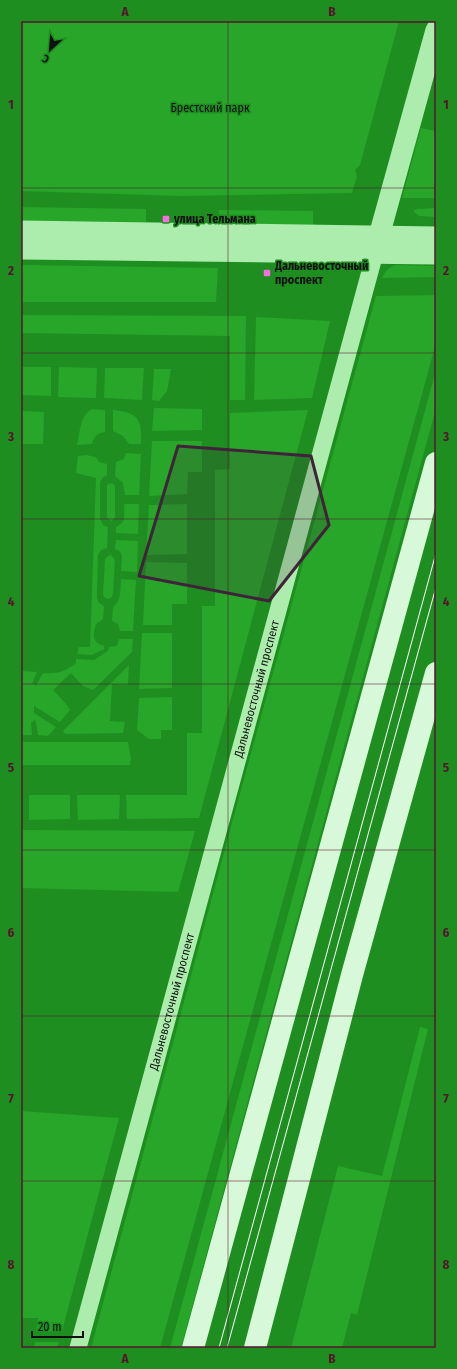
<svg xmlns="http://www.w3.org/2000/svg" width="457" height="1369" viewBox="0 0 457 1369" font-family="'Fira Sans Condensed',sans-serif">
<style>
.green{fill:#27a629}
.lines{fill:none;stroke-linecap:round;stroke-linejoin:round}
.minor{stroke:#acedad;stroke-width:17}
.tertiary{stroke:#acedad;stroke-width:21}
.secondary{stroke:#d8f9d9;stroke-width:22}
.tram{stroke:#fff;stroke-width:1}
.marked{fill:#40233b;fill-opacity:0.2;stroke:#40233b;stroke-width:3;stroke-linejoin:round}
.grid{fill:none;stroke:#58142f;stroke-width:1;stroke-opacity:0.55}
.poi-dot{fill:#fb6be2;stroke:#1e8e21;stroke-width:1.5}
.labels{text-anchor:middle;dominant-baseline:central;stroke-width:3;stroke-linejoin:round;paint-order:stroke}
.park-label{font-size:12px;fill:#111;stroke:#1e8e21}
.poi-label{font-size:12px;font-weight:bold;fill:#111;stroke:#1e8e21;text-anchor:start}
.street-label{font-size:12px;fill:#111;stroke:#1e8e21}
.neatline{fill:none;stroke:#58142f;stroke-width:1.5}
.grid-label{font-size:13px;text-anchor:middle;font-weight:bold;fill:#58142f}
</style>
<rect width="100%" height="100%" fill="#1e8e21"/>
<g class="green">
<path d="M21,21H399L360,165L355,170L357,176L352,193L180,196L21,191Z"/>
<path d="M421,128L436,131V198H402Z"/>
<path d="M21,207L146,209V222L21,221Z"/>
<path d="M436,208V217L419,216L414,212V210L417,209Z"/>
<path d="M219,210L313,211V225L219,224Z"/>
<path d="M21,265L218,268L216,302H21Z"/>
<path d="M395,265L436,266V277L382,278C385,272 388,268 395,265Z"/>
<path d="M436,295V343L160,1348H91L232,823L376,296Z"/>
<path d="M21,315L246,316L245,400H230V336L21,333Z"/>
<path d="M256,317L330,321L312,398L254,400Z"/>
<path d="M21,367H51V396L21,395Z"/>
<path d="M59,367L97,368L96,398L58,397Z"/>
<path d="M105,368H144L142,400L104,398Z"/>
<path d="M154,369H171L167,391L159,401L152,400Z"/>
<path d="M436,370V408L181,1348H170Z"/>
<path d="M154,408L202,409V430L152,431Z"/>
<path d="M92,409L105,410V432C97,433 94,436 92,444L77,445C80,433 80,415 92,409Z"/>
<path d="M113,410C139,413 142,419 141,444H129L123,436L113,431Z"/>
<path d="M308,410L199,818L127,819L126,795H187V733H202V606H215V470L230,469V413Z"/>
<path d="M21,411L44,412L43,444H21Z"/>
<path d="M152,441H202V472H188L187,494L149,496Z"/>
<path d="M126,453L141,454L139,495H125L123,483L115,476L116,462L124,459Z"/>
<path d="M86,455L96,457L99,462L107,464V475L103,477L100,482V519L103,525L108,527L107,548L101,550L98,555L97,598L99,603L104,606L103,619L96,624C93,635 91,642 104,646V649L92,655L77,654L79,647H90L96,478L76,473L78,456Z"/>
<path d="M112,483L115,486V518L111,521L107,518V486L108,484Z"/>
<path d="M124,504H139L138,534L116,533V527C127,522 124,515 124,504Z"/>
<path d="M187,504V554L146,555L149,505Z"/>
<path d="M116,540L138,541L137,572L121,571L122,556L120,551L115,549Z"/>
<path d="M111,555L115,560L113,594L111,598L108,599L104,597L103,594L105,559L108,556Z"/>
<path d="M146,562L187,563V604H172V625H143Z"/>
<path d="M121,579L136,580L133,631H120L118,624L112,621L113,607C122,600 120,590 121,579Z"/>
<path d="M142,633H172V688L139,689Z"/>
<path d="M119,639H133L132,652L93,690L83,686L71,673L53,690L66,704L70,710L60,722L34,706V713L56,727L48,736L38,735L36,722L34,719L33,722H31L32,735H21V671L37,672L32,684H35V687L43,673C59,674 64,672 76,663V659L94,660L108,651L109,647L117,646Z"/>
<path d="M129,665L128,685L112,684L110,721L125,722L123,733L65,734L63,731Z"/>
<path d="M172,697V730H161V739H149L137,730L139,698Z"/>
<path d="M21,742H128L131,759L130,765H21Z"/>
<path d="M29,795H70V819L29,820Z"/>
<path d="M77,795H120L119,819L78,820Z"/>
<path d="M21,830L195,831L178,892L21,888Z"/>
<path d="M420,1027L428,1029L357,1315L351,1313L342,1348H291L338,1166L382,1176Z"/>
<path d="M21,1111L119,1118L62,1331L36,1332L38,1318H21Z"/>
<path d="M35,1342H59L57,1348H34Z"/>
</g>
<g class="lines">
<path class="minor" id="s1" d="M78,1348L378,242"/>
<g class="tertiary">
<path d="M21,231L436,237"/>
<path d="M379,236L436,30"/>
<path d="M21,249L436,254"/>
</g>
<g class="secondary">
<path d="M193,1348L436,463"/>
<path d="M255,1348L352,975L436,673"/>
</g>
<g class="tram">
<path d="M219,1348L436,553"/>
<path d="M227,1348L436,587"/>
</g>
</g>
<path class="marked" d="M178,446L311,456L329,525L269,601L139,576Z"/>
<path class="grid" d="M228,21V1348M21,188H436M21,353H436M21,519H436M21,684H436M21,850H436M21,1016H436M21,1181H436"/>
<g class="poi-dot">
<rect x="162" y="215" width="8" height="8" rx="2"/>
<rect x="263" y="269" width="8" height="8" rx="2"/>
</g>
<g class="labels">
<g class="park-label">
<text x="210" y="108">Брестский парк</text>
</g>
<g class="poi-label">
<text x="174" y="219">улица Тельмана</text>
<text x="275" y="266">Дальневосточный<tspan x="275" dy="14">проспект</tspan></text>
</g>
<g class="street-label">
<text stroke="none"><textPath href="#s1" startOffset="683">Дальневосточный проспект</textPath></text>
<text stroke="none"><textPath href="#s1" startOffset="359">Дальневосточный проспект</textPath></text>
</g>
</g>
<rect width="457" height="1369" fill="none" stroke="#1e8e21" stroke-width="44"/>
<g transform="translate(50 50) rotate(206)" stroke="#1e8e21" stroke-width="3" paint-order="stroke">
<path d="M0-3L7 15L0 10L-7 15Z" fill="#111111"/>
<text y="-6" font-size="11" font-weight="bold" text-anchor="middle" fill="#111111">С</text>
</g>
<path d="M32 1331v6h51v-6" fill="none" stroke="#111111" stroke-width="2"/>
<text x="38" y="1331" font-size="12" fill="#111111" stroke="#1e8e21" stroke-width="3" paint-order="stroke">20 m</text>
<rect x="22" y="22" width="413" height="1325" class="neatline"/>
<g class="grid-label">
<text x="125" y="16">A</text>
<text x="332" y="16">B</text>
<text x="11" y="109">1</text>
<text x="446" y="109">1</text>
<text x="11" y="275">2</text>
<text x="446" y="275">2</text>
<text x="11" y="441">3</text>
<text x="446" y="441">3</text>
<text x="11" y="606">4</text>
<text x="446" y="606">4</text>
<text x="11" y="772">5</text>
<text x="446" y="772">5</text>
<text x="11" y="937">6</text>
<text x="446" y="937">6</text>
<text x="11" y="1103">7</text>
<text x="446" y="1103">7</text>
<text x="11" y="1269">8</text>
<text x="446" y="1269">8</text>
<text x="125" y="1363">A</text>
<text x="332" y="1363">B</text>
</g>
</svg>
